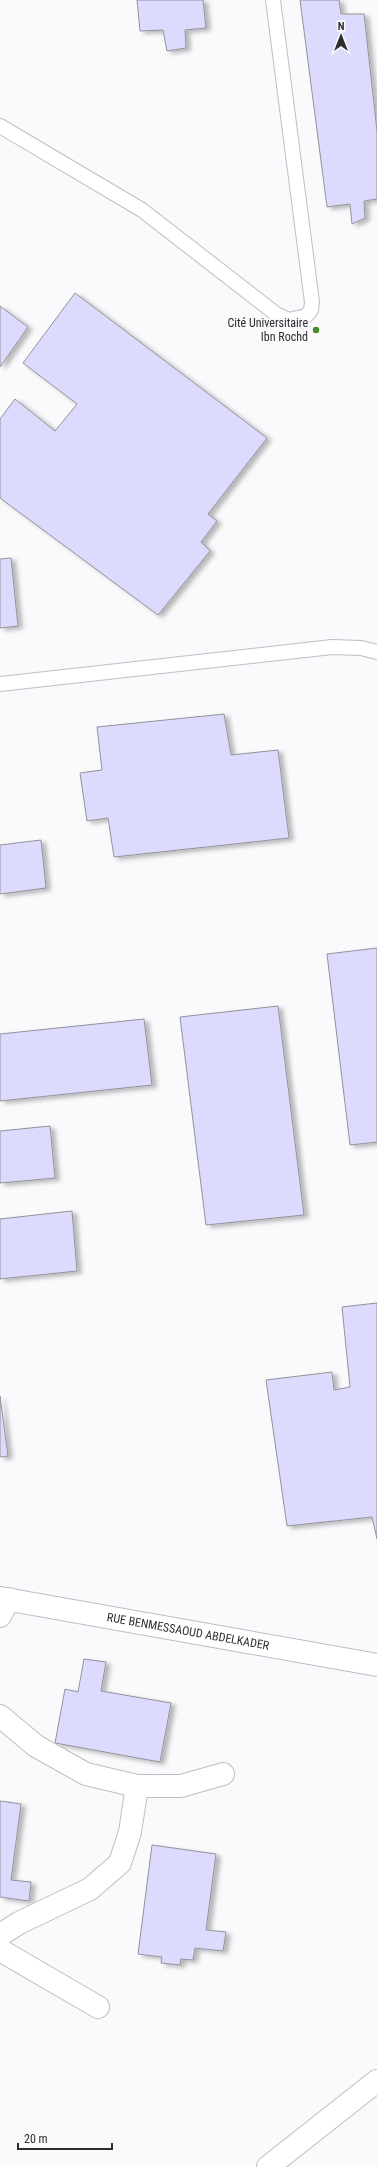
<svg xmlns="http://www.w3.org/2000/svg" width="377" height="2167" viewBox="0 0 377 2167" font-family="'Roboto Condensed',sans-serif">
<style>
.building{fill:#dddbfd;stroke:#92929a;filter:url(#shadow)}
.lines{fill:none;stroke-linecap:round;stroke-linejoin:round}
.service-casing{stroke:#bdbdc5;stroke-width:16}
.minor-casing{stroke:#bdbdc5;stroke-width:24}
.tertiary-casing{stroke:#bdbdc5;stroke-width:24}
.primary-casing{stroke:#bdbdc5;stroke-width:24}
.service{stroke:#fff;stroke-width:14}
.minor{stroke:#fff;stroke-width:22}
.tertiary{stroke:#fff;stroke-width:22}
.primary{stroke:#fff;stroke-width:22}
.poi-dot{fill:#498a2d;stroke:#fafafd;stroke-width:1.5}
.labels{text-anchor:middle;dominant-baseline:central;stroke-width:3.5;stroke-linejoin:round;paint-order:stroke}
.poi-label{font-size:12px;fill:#2d2d30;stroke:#fafafd;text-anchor:end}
.street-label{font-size:12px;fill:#2d2d30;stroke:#fafafd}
</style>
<defs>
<filter id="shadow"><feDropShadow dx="4.5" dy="2.5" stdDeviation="2" flood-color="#0004"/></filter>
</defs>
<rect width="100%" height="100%" fill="#fafafd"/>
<g class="building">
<path d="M137,0H203L206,28L185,30L186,48L167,51L163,30L140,31Z"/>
<path d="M300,0H339L341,14H364L377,131V199L364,201L365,218L352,224L350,204L327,207Z"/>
<path d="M75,293L267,438L208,514L217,521L201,542L210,551L158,615L0,498V419L15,399L55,431L77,404L23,363Z"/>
<path d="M0,306L28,327L0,367Z"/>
<path d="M11,558L18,626L0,628V559Z"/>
<path d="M224,714L231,755L278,750L289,838L114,857L108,818L87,821L80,773L102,770L97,727Z"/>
<path d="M41,840L46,888L0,894V845Z"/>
<path d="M377,948V1142L350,1145L327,954Z"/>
<path d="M278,1006L304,1215L206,1225L180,1017Z"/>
<path d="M144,1019L152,1085L0,1101V1034Z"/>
<path d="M50,1126L55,1178L0,1183V1131Z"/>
<path d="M72,1211L77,1271L0,1279V1219Z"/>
<path d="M377,1303V1539L372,1517L287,1526L266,1380L332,1372L334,1390L350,1387L342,1307Z"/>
<path d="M0,1396L8,1456L0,1457Z"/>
<path d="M84,1659L106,1662L101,1691L171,1703L160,1762L55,1743L65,1689L78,1692Z"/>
<path d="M0,1801L21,1804L11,1880L31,1882L29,1901L0,1897Z"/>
<path d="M152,1845L216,1854L206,1930L226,1932L223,1951L195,1948L193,1960L181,1959L180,1965L161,1963L162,1957L138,1954Z"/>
</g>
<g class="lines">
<g class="service-casing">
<g id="service">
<path d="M0,126L142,210L276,314L289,320L306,316L311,310L312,302L273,0"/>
<path d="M0,684L332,647L361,648L377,652"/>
</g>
</g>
<g class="minor-casing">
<g id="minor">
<path d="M0,1616L9,1599"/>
<path d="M0,1716L36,1746L86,1774L137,1786H181L223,1774"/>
<path d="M0,1935L19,1923L90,1889L120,1863L130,1832L137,1786"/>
<path d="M0,1950L98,2007"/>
</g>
</g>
<g class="tertiary-casing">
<path id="tertiary" d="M268,2167L377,2081"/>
</g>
<g class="primary-casing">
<g id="primary">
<path id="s1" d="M0,1598L377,1665"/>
</g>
</g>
<use href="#service" class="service"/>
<use href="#minor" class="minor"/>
<use href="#tertiary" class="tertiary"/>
<use href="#primary" class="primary"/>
</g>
<circle class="poi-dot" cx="316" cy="330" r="4"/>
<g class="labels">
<g class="poi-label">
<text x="308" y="323">Cité Universitaire<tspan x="308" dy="14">Ibn Rochd</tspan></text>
</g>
<g class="street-label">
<text stroke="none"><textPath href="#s1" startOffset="191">RUE BENMESSAOUD ABDELKADER</textPath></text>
</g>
</g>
<g transform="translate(341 36)" stroke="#fafafd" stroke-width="3" paint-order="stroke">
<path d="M0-3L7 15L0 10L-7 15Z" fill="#2d2d30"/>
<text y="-6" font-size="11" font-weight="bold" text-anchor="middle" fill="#2d2d30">N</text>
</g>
<path d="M18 2143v6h94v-6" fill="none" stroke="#2d2d30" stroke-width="2"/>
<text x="24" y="2143" font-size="12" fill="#2d2d30" stroke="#fafafd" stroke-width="3" paint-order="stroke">20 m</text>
</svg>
